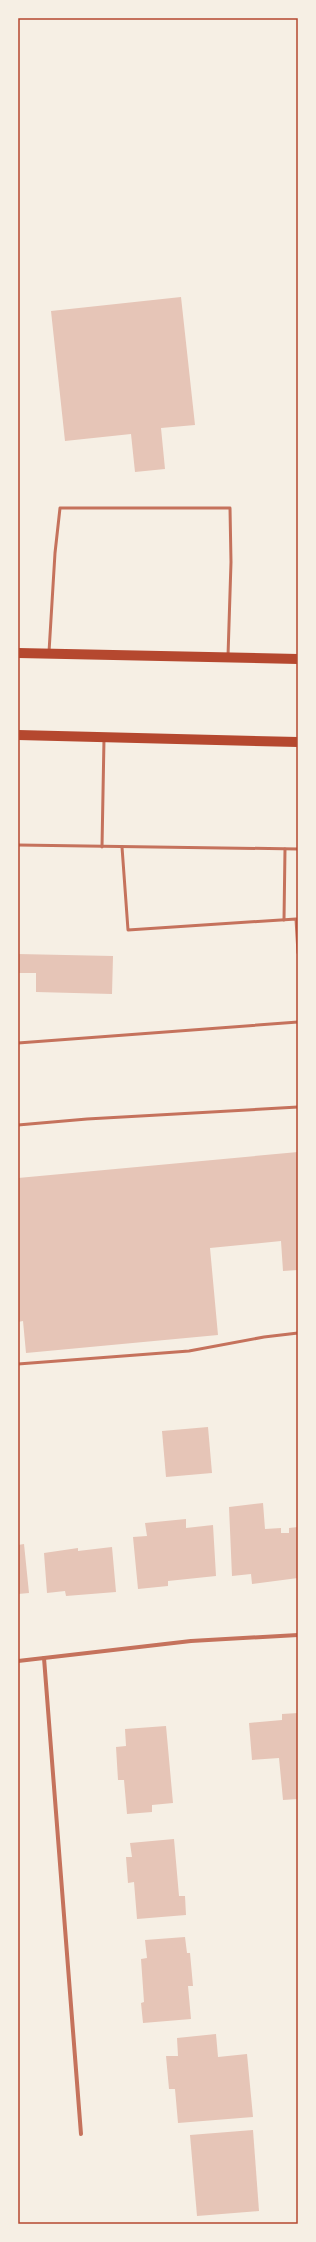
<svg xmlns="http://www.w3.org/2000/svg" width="316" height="2242" viewBox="0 0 316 2242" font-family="'Asap Condensed',sans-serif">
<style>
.building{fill:#e6c5b7}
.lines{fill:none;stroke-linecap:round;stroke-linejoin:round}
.service{stroke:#c5725c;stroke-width:3}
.minor{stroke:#c5725c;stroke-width:4}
.primary{stroke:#b5482f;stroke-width:10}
.neatline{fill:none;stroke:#b5482f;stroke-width:1.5}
</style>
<rect width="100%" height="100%" fill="#f6efe4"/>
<g class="building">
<path d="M181,297L195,425L161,428L165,469L135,472L131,434L65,441L51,311Z"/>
<path d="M18,954L113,956L112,994L36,992V973H18Z"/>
<path d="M298,1152V1270L283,1271L281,1241L210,1248L218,1335L26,1353L23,1321L18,1322V1178Z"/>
<path d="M208,1427L212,1473L166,1477L162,1431Z"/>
<path d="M263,1503L265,1529L281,1528V1533H289V1528L298,1527V1578L252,1584L251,1574L232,1576L229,1507Z"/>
<path d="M186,1519V1528L213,1525L216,1576L168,1581V1586L138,1589L133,1537L147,1536L145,1523Z"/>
<path d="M24,1544L29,1593L18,1594V1545Z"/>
<path d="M112,1547L116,1592L66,1596L65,1591L47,1593L44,1553L78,1548V1551Z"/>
<path d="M298,1713V1799L283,1800L279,1758L252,1760L249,1723L282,1720V1714Z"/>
<path d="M166,1726L173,1803L152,1805V1812L127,1814L124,1780H118L116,1747L126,1746L125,1729Z"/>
<path d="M174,1839L179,1896H185L186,1915L137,1919L134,1882L128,1883L126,1857H132L130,1843Z"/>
<path d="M185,1937L187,1953H190L193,1986H188L191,2019L143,2023L141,2003L144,2002L141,1959L147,1958L145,1940Z"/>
<path d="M216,2034L218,2057L247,2054L253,2117L178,2123L175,2089H169L166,2056H178L177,2038Z"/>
<path d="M253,2130L259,2211L197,2216L190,2135Z"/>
</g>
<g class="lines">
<g class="service">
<path d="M49,652L55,553L60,508H230L231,562L228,656"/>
<path d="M18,845L298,849"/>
<path d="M102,847L104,739"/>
<path d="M122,847L128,930L296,919L298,953"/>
<path d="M284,920L285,849"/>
<path d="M18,1043L298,1022"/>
<path d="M18,1125L87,1119L298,1107"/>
<path d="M18,1364L189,1351L264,1337L298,1333"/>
</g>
<g class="minor">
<path d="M44,1658L81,2134"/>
<path d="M18,1661L191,1641L298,1635"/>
</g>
<g class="primary">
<path d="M18,653L298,659"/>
<path d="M18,735L298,742"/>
</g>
</g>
<rect width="316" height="2242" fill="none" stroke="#f6efe4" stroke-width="38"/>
<rect x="19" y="19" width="278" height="2204" class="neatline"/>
</svg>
